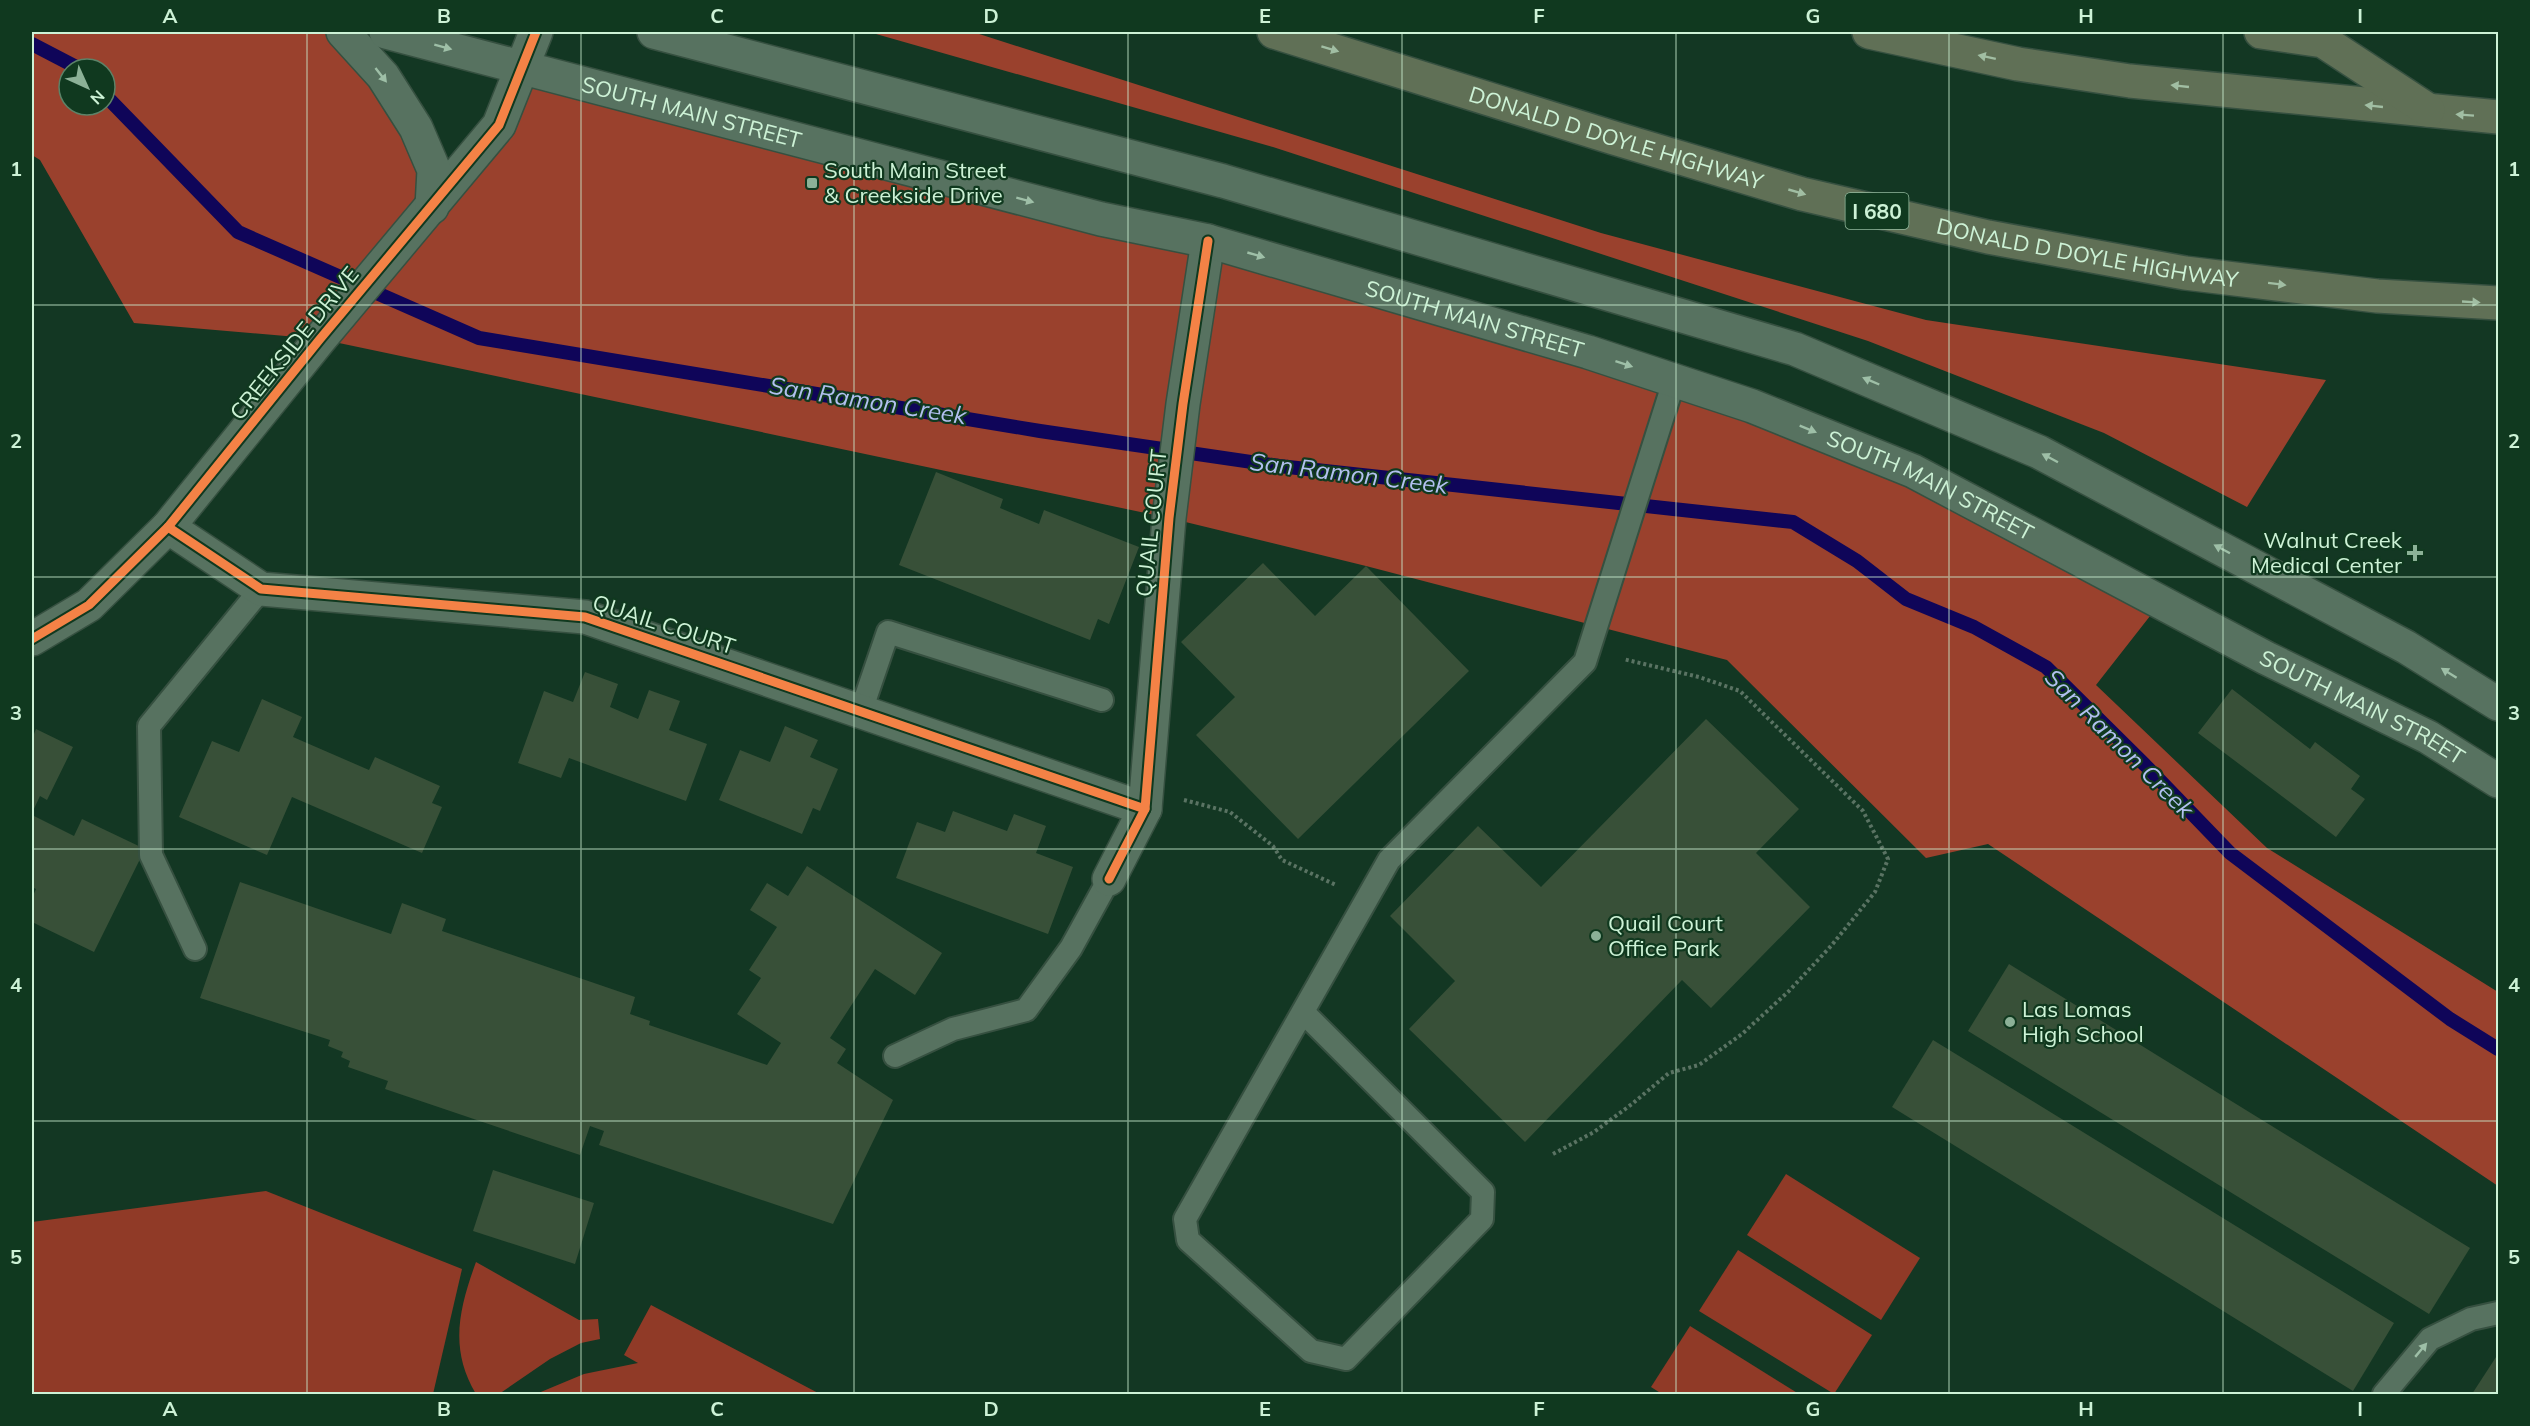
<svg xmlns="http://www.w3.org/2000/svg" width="2530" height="1426" viewBox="0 0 2530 1426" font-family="Mulish,sans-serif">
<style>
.green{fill:#903a27}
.forest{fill:#9a412d;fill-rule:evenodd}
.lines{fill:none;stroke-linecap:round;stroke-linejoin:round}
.stream{stroke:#0f0559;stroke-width:14}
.building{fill:#385038}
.service-casing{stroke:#365040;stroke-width:26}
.minor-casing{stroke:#365040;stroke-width:36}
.secondary-casing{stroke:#365040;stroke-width:36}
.motorway-casing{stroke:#365040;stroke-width:36}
.path{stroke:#5a7363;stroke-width:4;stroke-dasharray:3 3;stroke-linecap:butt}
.service{stroke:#577260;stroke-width:22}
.minor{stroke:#577260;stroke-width:33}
.secondary{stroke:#577260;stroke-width:33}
.motorway{stroke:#607056;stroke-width:33}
.cycleway-casing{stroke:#10391f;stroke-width:13}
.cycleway{stroke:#f48246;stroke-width:9}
.oneway{fill:#9ebfa7}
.oneway2{fill:#a1bea3}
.grid{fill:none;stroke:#cdf2d6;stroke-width:1.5;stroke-opacity:0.55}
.poi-dot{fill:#8cb197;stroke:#10391f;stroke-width:2}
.labels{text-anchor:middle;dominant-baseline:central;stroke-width:4.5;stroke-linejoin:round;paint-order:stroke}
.shield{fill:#10391f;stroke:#94ba9f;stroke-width:1.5}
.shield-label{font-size:21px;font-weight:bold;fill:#cdf2d6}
.street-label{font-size:22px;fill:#cdf2d6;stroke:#10391f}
.poi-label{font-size:22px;fill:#cdf2d6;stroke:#10391f;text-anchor:start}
.water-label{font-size:24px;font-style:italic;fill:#b2c0f0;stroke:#10391f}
.neatline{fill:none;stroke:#cdf2d6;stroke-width:2}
.grid-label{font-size:20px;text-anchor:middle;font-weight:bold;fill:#cdf2d6}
</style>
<rect width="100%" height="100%" fill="#133723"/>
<g class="green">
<path d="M1786,1174L1920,1258L1881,1320L1747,1235Z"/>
<path d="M266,1191L462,1269L433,1394H32V1222Z"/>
<path d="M1738,1250L1872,1335L1834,1394L1699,1311Z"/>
<path d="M476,1262L579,1320L598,1319L600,1339L581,1343L550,1359L499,1394H476C449,1349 459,1309 476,1262Z"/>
<path d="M651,1305L820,1394H536L584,1374L638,1363L624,1355Z"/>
<path d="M1690,1326L1799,1394H1662L1651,1387Z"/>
</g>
<g class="forest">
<path d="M32,32H343L383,76L432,206L522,68L1752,406L2161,602L2096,685L2267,848L2498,992V1186L1988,844L1926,858L1727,660L1366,566L1169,518L320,339L134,323L40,160L32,155ZM69,69H105V105H69Z"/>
<path d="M869,32H973L1601,233L1926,320L2326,380L2247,507L2104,433L1868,341L1273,147Z"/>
</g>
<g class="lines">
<g class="stream">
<path d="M32,44L80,69"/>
<path d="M105,95L238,232L479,338L1040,431L1279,466L1793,522L1857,561L1906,599L1974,627L2046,667L2145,765L2230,853L2450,1019L2498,1049"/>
</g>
</g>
<g class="building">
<path d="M936,472L1003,499L1000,508L1039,524L1044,510L1139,547L1109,624L1098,619L1090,640L899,565Z"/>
<path d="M1263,563L1315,616L1366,566L1469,671L1298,839L1196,735L1235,697L1181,642Z"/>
<path d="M585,672L618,684L610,707L638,719L649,690L680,701L669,730L707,744L686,801L569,758L561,778L518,763L544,691L573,702Z"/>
<path d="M2232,689L2310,749L2315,742L2360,776L2351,789L2365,799L2336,837L2198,733Z"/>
<path d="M262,699L302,717L293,737L369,770L375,757L440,786L432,803L442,807L422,853L292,797L267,855L179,817L212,741L239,752Z"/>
<path d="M1706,719L1799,809L1756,853L1810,907L1711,1008L1682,980L1525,1142L1409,1029L1455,981L1390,916L1478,826L1541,887Z"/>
<path d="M785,726L818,740L810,757L838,769L820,811L813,808L802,834L719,800L740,750L770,762Z"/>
<path d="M36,729L73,747L47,800L40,796L32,813V739Z"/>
<path d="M953,811L1007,831L1014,814L1046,826L1036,853L1073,867L1048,934L896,878L917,822L945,832Z"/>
<path d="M32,815L74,836L82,819L145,849L94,952L32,922V898L36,889L32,887Z"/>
<path d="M807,866L942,953L915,995L875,969L830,1038L846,1049L837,1063L893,1100L833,1224L599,1145L604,1131L590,1126L580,1155L385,1089L388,1081L348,1067L350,1061L341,1057L343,1052L328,1046L330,1040L200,998L240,882L391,934L402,903L446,919L442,931L635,997L630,1014L650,1021L649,1025L767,1065L781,1043L737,1014L761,978L749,970L777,927L750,910L767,883L788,896Z"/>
<path d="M2009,964L2470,1248L2429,1314L1968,1031Z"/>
<path d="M1933,1040L2394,1323L2353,1391L1892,1107Z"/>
<path d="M493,1170L594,1203L575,1264L473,1231Z"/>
<path d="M2498,1354V1394H2472Z"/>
</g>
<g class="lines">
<g class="service-casing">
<g id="service">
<path d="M861,711L888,632L1102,700"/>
<path d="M195,949L151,855L149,726L261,589"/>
<path d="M1303,1012L1483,1192L1482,1219L1346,1359L1311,1351L1188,1240L1185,1219L1389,860L1585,662L1674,381"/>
<path d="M895,1056L953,1029L1026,1010L1071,948L1109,879"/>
<path d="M2384,1394L2430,1339L2471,1319L2498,1313"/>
</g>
</g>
<g class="minor-casing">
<g id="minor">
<path d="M168,527L261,589L585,617L1145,809L1109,879"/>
<path d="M32,639L89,605L168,527L320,339L499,125L536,32"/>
<path d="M1145,809L1169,518L1183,404L1208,241"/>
</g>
</g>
<g class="secondary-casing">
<g id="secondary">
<path d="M343,32L383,76L416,128L434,170L432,207"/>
<path id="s1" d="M386,32L1101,219L1208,241L1588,352L1752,406L1913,471L2266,658L2428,737L2498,781"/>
<path d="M654,32L1223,181L1795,349L2039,452L2406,647L2498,704"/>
</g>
</g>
<g class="motorway-casing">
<g id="motorway">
<path id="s2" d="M1274,32L1614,138L1802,194L1988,237L2185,273L2377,296L2498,303"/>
<path d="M1869,32L2018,64L2130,81L2498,117"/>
<path d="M2261,32L2323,41L2428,110"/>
</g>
</g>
<g class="path">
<path d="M1184,800L1230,812L1273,846L1282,860L1336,885"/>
<path d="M1553,1154L1594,1132L1632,1104L1669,1073L1699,1065L1742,1034L1788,992L1831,946L1875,892L1888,859L1863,811L1740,691L1699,677L1623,659"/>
</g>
<use href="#service" class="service"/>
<use href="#minor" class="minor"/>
<use href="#secondary" class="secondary"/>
<use href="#motorway" class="motorway"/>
<g class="cycleway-casing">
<g id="cycleway">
<path d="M168,527L261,589L585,617L1145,809L1109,879"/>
<path d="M32,639L89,605L168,527L320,339L499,125L536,32"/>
<path d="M1145,809L1169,518L1183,404L1208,241"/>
</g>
</g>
<use href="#cycleway" class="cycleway"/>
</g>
<defs><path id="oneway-solid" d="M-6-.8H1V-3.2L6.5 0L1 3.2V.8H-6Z" transform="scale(1.5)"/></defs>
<g class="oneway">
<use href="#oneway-solid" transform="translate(443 47) rotate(15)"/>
<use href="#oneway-solid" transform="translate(381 75) rotate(52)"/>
<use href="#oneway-solid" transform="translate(1025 200) rotate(15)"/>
<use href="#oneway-solid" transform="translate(1256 255) rotate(16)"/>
<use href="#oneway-solid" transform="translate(1624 364) rotate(18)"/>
<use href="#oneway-solid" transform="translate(1871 381) rotate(-157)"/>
<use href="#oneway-solid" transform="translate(1808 429) rotate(22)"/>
<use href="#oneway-solid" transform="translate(2050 458) rotate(-152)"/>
<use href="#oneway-solid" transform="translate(2222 549) rotate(-152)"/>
<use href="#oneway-solid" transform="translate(2449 673) rotate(-148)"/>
<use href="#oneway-solid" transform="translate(2421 1350) rotate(-50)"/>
</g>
<g class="oneway2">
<use href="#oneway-solid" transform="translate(1330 49) rotate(17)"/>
<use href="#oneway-solid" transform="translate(1987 57) rotate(-168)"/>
<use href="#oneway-solid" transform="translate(2180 86) rotate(-174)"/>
<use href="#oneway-solid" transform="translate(2374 106) rotate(-174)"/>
<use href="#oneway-solid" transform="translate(2465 115) rotate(-176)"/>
<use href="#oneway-solid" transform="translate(1797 192) rotate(16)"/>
<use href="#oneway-solid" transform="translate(2277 284) rotate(7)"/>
<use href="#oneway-solid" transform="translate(2471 302) rotate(3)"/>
</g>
<path class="grid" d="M307,32V1394M581,32V1394M854,32V1394M1128,32V1394M1402,32V1394M1676,32V1394M1949,32V1394M2223,32V1394M32,305H2498M32,577H2498M32,849H2498M32,1121H2498"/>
<g class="poi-dot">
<rect x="806" y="177" width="12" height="12" rx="3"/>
<path d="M2412 544h6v6h6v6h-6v6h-6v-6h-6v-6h6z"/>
<circle cx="1596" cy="936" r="6"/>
<circle cx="2010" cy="1022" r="6"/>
</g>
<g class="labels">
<rect class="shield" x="1845.5" y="193" width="63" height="36" rx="4.5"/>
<g class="shield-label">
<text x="1877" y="211">I 680</text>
</g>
<g class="street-label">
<text stroke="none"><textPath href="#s1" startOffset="316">SOUTH MAIN STREET</textPath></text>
<text stroke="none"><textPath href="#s2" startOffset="358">DONALD D DOYLE HIGHWAY</textPath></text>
<text stroke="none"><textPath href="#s2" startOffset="844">DONALD D DOYLE HIGHWAY</textPath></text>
<text stroke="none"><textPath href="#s1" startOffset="1126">SOUTH MAIN STREET</textPath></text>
<text transform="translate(294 343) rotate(-51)">CREEKSIDE DRIVE</text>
<text stroke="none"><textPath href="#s1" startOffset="1612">SOUTH MAIN STREET</textPath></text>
<text transform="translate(1151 523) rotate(-84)">QUAIL COURT</text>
<text transform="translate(664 624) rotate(18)">QUAIL COURT</text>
<text stroke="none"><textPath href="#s1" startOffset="2098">SOUTH MAIN STREET</textPath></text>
</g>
<g class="poi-label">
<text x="824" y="170">South Main Street<tspan x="824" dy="25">&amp; Creekside Drive</tspan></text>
<text x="2402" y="540" text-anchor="end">Walnut Creek<tspan x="2402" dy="25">Medical Center</tspan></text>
<text x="1608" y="923">Quail Court<tspan x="1608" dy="25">Office Park</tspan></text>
<text x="2022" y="1009">Las Lomas<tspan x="2022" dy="25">High School</tspan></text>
</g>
<g class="water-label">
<text transform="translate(868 400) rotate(9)">San Ramon Creek</text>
<text transform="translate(1349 473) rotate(7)">San Ramon Creek</text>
<text transform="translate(2120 743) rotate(45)">San Ramon Creek</text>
</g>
</g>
<rect width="2530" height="1426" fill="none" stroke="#10391f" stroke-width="66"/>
<g transform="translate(87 87) rotate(135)"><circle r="28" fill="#10391f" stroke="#5c8368" stroke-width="1.5"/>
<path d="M0-4.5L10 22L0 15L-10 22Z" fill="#8cb197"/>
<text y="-9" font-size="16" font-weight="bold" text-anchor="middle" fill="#cdf2d6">N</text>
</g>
<rect x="33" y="33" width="2464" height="1360" class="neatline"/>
<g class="grid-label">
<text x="170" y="23">A</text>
<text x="444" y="23">B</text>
<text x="717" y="23">C</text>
<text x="991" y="23">D</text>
<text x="1265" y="23">E</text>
<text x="1539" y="23">F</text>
<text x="1813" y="23">G</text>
<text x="2086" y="23">H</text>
<text x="2360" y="23">I</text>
<text x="16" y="176">1</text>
<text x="2514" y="176">1</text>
<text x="16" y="448">2</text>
<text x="2514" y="448">2</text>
<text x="16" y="720">3</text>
<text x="2514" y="720">3</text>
<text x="16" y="992">4</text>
<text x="2514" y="992">4</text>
<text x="16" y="1264">5</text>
<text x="2514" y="1264">5</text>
<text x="170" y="1416">A</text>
<text x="444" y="1416">B</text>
<text x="717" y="1416">C</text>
<text x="991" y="1416">D</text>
<text x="1265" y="1416">E</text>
<text x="1539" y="1416">F</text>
<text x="1813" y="1416">G</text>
<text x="2086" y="1416">H</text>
<text x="2360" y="1416">I</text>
</g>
</svg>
